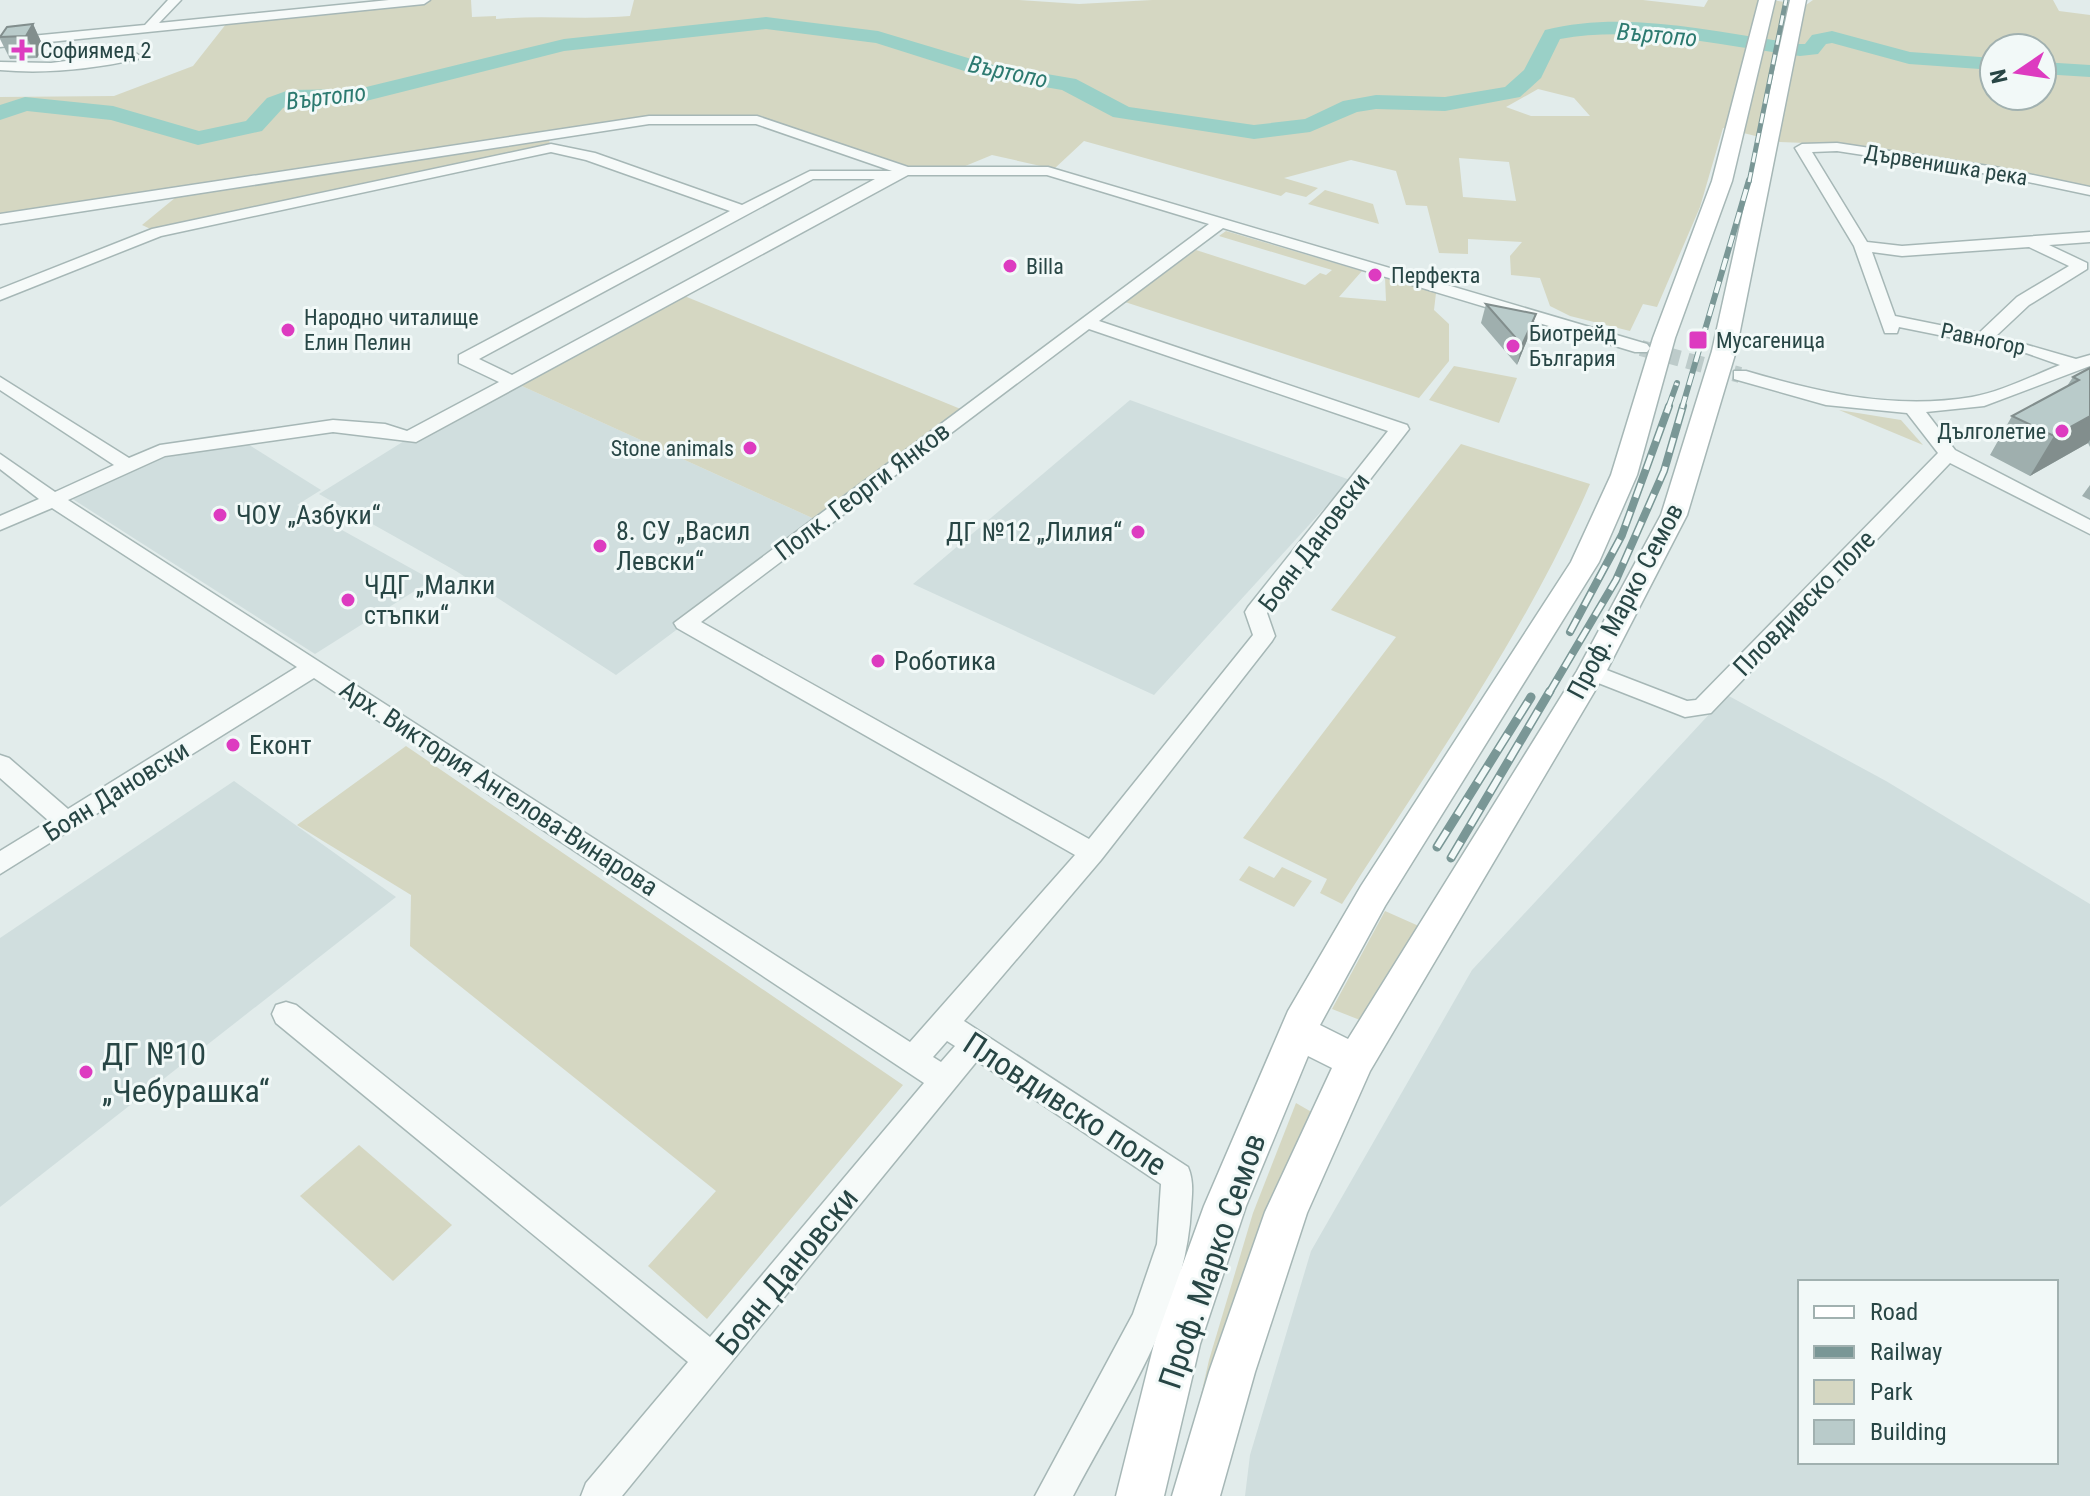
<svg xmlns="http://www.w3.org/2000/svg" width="2090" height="1496" viewBox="0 0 2090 1496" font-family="'Roboto Condensed',sans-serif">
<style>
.built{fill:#d0dede;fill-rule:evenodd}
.green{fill:#d5d7c2;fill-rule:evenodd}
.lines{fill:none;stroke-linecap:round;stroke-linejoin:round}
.river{fill:#9ad0c7;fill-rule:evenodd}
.minor-tunnel{stroke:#bdcbca;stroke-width:16;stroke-dasharray:16 8;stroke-linecap:butt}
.minor-casing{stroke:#a6b7b6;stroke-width:3}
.secondary-casing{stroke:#a6b7b6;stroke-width:3}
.minor{fill:#f6faf9;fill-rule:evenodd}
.secondary{fill:#fff;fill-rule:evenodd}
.rail-far3-casing{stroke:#7a9796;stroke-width:5}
.rail-far2-casing{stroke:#7a9796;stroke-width:6}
.rail-far1-casing{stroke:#7a9796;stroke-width:8}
.rail-casing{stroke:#7a9796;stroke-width:9}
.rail-far3{stroke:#f2f9f8;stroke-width:3;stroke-dasharray:10;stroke-linecap:butt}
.rail-far2{stroke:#f2f9f8;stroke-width:4;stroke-dasharray:12;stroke-linecap:butt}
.rail-far1{stroke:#f2f9f8;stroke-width:5;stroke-dasharray:15;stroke-linecap:butt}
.rail{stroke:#f2f9f8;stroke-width:6;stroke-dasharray:19;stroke-linecap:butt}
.wall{fill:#9fafae}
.shaded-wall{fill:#828e8d}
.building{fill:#b9cbca;stroke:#828e8d;stroke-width:2}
.poi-dot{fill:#dd3bc0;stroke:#f2f9f8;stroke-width:3}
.labels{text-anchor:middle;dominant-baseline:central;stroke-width:6;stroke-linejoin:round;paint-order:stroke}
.far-poi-label{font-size:22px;fill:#284645;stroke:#f2f9f8;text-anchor:start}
.far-street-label{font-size:22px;fill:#284645;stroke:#f2f9f8}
.far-water-label{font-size:24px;font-style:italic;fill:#2c7a70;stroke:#f2f9f8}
.street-label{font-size:26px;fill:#284645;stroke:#f2f9f8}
.poi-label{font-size:26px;fill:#284645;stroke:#f2f9f8;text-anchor:start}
.near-poi-label{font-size:32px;fill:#284645;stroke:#f2f9f8;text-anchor:start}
.near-street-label{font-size:32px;fill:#284645;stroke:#f2f9f8}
</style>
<rect width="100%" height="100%" fill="#e2eceb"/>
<g class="built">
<path d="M513,382L821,522L616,675L456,571L319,494L409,438Z"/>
<path d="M1130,400L1350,480L1154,695L913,584Z"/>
<path d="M246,443L321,490L297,505L432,580L315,654L71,498L145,461Z"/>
<path d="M1727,695L1886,781L2090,904V1496H1245L1250,1455L1311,1251L1472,970ZM1800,1282H2056V1462H1800Z"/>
<path d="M234,781L396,897L0,1207V938Z"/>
</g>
<g class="green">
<path d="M424,0H471L472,17L496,16V19C541,15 585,20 630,16L634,0H1019L1079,4L1152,0H1643L1704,7L1708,0H1772L1806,5L1813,0H2053L2059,11L2090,15V189L1831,144L1780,142L1723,128L1700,207L1657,307L1643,304L1630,331L1570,316L1550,306L1540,278L1511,275L1510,256L1522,242L1468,239V254L1439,253L1427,206L1406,205L1396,171L1351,160L1284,178L1318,188L1306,197L1286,192L1281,196L1084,141L1054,169L992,155L958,169L903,166L737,118L649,120L548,136L551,148L157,232L142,225L181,193L0,219V97L114,96L193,66L230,19ZM1994,48H2042V96H1994ZM1538,89L1574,98L1590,116H1531L1506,107ZM1459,158L1509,162L1516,201L1463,197Z"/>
<path d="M1325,190L1373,204L1379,224L1308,204Z"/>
<path d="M1226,231L1362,271L1339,297L1386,301L1385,277L1436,293L1434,310L1449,324V361L1419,398L1125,302L1196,250L1305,285L1320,273L1326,275L1332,270L1219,236Z"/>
<path d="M677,293L968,412L821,522L513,382Z"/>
<path d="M1454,366L1517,378L1499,423L1429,400Z"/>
<path d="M1839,410L1901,420L1923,445Z"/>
<path d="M1461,444L1590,484C1526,633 1429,768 1342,904L1320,893L1327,879L1243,838L1396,637L1331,610Z"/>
<path d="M406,746L903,1085L707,1319L648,1266L716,1191L410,946L411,895L297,825Z"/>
<path d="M1249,866L1274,878L1282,867L1312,881L1294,907L1239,880Z"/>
<path d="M1385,911L1421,927L1365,1022L1332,1009Z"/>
<path d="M1296,1103L1315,1114L1178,1496L1209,1360L1253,1213Z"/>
<path d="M359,1145L452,1225L393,1281L300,1196Z"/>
</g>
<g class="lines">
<g class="river">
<path d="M766,17L878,31L988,64L1076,79L1129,107L1254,125L1305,119L1343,101L1376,95L1445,97L1505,87L1524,70L1545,30C1627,9 1718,33 1800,44H1805L1812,35L1832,31L1910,52L1994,58V70L1909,64L1832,43L1826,44L1818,54L1800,56C1722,46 1638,25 1560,39L1541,78L1520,97L1445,111L1376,109L1357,112L1310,132L1254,139L1113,117L1062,90L977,75L876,43L766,29L564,51L358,103L292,104L283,108L262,131L198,145L111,120L27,111L0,120V105L25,97L113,106L199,131L246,121L267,98L289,90L358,89L564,39Z"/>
<path d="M2042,62L2090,65V77L2042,74Z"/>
</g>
<path class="minor-tunnel" d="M1641,348L1740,375"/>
<g class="minor-casing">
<g id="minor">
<path d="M168,0H181L159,23L389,0H430L424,4L0,47V39L145,25Z"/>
<path d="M134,52L140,56L138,59C93,69 46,74 0,70V62L51,63Z"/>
<path d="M649,116H757L908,167H1048L1647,344L1650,348L1647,352H1635L1223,228L1099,321L1407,425L1409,429L1267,613L1275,636L1272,641L1101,860L964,1021L1188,1167C1194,1181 1192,1194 1191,1209C1186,1313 1120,1406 1073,1496H1035L1133,1314L1157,1244L1161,1184L977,1061L622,1496H581L586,1483L688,1362L276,1023L272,1014L276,1005L286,1002L296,1005L710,1337L924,1083L314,678L0,874V851L49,821L0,778V755L9,758L68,809L297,667L52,508L0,530V516L39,499L0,469V454L55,492L114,465L0,390V377L129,458L160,445L333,420L385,424L407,431L499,382L459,363V355L730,211L586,160L551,152L161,236L0,300V289L152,229L551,144L595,153L742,205L810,171H892L756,124H649L0,224V214ZM908,175H1047L1209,224L674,623L677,628L1075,855L910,1042L68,500L165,456L333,432L416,442ZM813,179H875L512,375L479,359ZM1089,329L1388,431L1248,607L1245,612L1253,635L1089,839L701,622ZM947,1041L955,1046L941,1062L933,1057Z"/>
<path d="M1837,143L1995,167L2090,187V195L1995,175L1837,151L1812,152L1867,242L1902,246L2090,232V242L2049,245L2087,263V269L2029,305L1996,336L2076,359L2090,355V366L1984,406L1926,412L1955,450L2090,520V534L1950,463L1711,713L1685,717L1583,677L1580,672L1591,664L1687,701L1696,700L1938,453L1907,413L1826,405L1734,379V371H1746C1821,393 1894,410 1972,397C2001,392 2032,376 2060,365L2023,352L1899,327L1897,333H1885L1854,246L1795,148L1802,144ZM2029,247L2069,266L2017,297L1979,333L1895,316L1872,252L1902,256Z"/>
</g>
</g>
<g class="secondary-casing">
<path id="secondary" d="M1759,0H1775L1732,181L1675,338L1637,475L1599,562L1385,906L1320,1025L1348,1039L1577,671L1661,515L1712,351L1790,0H1806L1736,351L1687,515L1606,672L1370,1071L1307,1213L1255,1372L1220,1496H1172L1209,1372L1265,1212L1332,1068L1308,1056L1246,1206L1200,1344L1164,1496H1116L1154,1344L1204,1206L1288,1011L1361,886L1571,562L1611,475L1653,338L1712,181Z"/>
</g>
<use href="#minor" class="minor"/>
<use href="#secondary" class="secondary"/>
<g class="rail-far3-casing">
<path id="rail-far3" d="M1749,182L1786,0"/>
</g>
<g class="rail-far2-casing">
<g id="rail-far2">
<path d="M1668,408L1677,383"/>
<path d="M1682,408L1749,180"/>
</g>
</g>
<g class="rail-far1-casing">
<g id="rail-far1">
<path d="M1570,632L1622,535L1669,406"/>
<path d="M1549,693L1616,580L1664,471L1683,406"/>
</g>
</g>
<g class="rail-casing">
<g id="rail">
<path d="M1437,847L1531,697"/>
<path d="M1451,858L1550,691"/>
</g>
</g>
<use href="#rail-far3" class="rail-far3"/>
<use href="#rail-far2" class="rail-far2"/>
<use href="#rail-far1" class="rail-far1"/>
<use href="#rail" class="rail"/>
</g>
<g class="wall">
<path d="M33,24L43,46L37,58L10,59L0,39V36Z"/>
<path d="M1486,304L1530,333L1517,365L1481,323Z"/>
<path d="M2090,368V447L2088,443L2030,476L1990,455L2012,416L2067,386L2073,377Z"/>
<path d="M2090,485V500L2082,496Z"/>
</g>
<g class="shaded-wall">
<path d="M33,24L43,46L37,58L26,36Z"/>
<path d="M1536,314L1530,333L1517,365L1522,345Z"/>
<path d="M2090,416V440L2088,443L2030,476L2054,436Z"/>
</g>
<g class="building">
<path d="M33,24L26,36L0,37L7,27Z"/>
<path d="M1486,304L1536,314L1522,345Z"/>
<path d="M2090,368V416L2054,436L2012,416L2079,380L2073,377Z"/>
</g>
<g class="poi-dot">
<path d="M18 38h8v8h8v8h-8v8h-8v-8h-8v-8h8z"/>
<circle cx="1010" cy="266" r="8"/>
<circle cx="1375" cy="275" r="8"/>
<circle cx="288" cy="330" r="8"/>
<rect x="1688" y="330" width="20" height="20" rx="4"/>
<circle cx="1513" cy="346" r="8"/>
<circle cx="2062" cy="431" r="8"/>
<circle cx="750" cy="448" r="8"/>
<circle cx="220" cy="515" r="8"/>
<circle cx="1138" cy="532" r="8"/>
<circle cx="600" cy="546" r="8"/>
<circle cx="348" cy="600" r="8"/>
<circle cx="878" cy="661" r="8"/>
<circle cx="233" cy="745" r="8"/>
<circle cx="86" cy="1072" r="8"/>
</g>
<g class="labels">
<g class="far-poi-label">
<text x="40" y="50">Софиямед 2</text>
<text x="1026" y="266">Billa</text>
<text x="1391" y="275">Перфекта</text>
<text x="304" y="317">Народно читалище<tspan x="304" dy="25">Елин Пелин</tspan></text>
<text x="1529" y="333">Биотрейд<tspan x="1529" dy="25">България</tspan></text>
<text x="1716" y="340">Мусагеница</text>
<text x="2046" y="431" text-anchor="end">Дълголетие</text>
<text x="734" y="448" text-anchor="end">Stone animals</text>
</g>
<g class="far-street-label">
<text transform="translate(1946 165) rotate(9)">Дървенишка река</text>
<text transform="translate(1983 339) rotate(12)">Равногор</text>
</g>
<g class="far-water-label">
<text transform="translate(1657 35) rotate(5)">Въртопо</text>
<text transform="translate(1008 72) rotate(12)">Въртопо</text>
<text transform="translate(326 97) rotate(-7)">Въртопо</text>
</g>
<g class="street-label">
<text transform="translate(862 491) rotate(-37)">Полк. Георги Янков</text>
<text transform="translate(1314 542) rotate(-53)">Боян Дановски</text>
<text transform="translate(1625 601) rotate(-62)">Проф. Марко Семов</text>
<text transform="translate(1804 603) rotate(-46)">Пловдивско поле</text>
<text transform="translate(499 788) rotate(33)">Арх. Виктория Ангелова-Винарова</text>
<text transform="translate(116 791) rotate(-32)">Боян Дановски</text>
</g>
<g class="poi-label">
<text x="236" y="515">ЧОУ „Азбуки“</text>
<text x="616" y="531">8. СУ „Васил<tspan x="616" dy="30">Левски“</tspan></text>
<text x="1122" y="532" text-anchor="end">ДГ №12 „Лилия“</text>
<text x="364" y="585">ЧДГ „Малки<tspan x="364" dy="30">стъпки“</tspan></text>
<text x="894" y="661">Роботика</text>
<text x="249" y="745">Еконт</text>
</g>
<g class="near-poi-label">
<text x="102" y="1054">ДГ №10<tspan x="102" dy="37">„Чебурашка“</tspan></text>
</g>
<g class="near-street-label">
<text transform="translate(1065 1104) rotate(33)">Пловдивско поле</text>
<text transform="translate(1212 1261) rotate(-71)">Проф. Марко Семов</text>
<text transform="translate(787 1271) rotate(-51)">Боян Дановски</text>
</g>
</g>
<rect x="1798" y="1280" width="260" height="184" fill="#f2f9f8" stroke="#a1b1b0" stroke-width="2"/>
<rect x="1814" y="1306" width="40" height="12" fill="#ffffff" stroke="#a1b1b0" stroke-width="2"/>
<text x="1870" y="1320" font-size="24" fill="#284645">Road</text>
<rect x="1814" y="1346" width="40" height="12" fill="#7a9796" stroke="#a1b1b0" stroke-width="2"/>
<text x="1870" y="1360" font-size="24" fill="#284645">Railway</text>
<rect x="1814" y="1380" width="40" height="24" fill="#d5d7c2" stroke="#a1b1b0" stroke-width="2"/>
<text x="1870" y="1400" font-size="24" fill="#284645">Park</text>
<rect x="1814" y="1420" width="40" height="24" fill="#b9cbca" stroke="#a1b1b0" stroke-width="2"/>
<text x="1870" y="1440" font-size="24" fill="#284645">Building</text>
<g transform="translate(2018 72) rotate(257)"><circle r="38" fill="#f2f9f8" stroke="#a1b1b0" stroke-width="2"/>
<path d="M0-6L14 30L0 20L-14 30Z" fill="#dd3bc0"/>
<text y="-12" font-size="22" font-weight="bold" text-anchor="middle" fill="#284645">N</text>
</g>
</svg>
